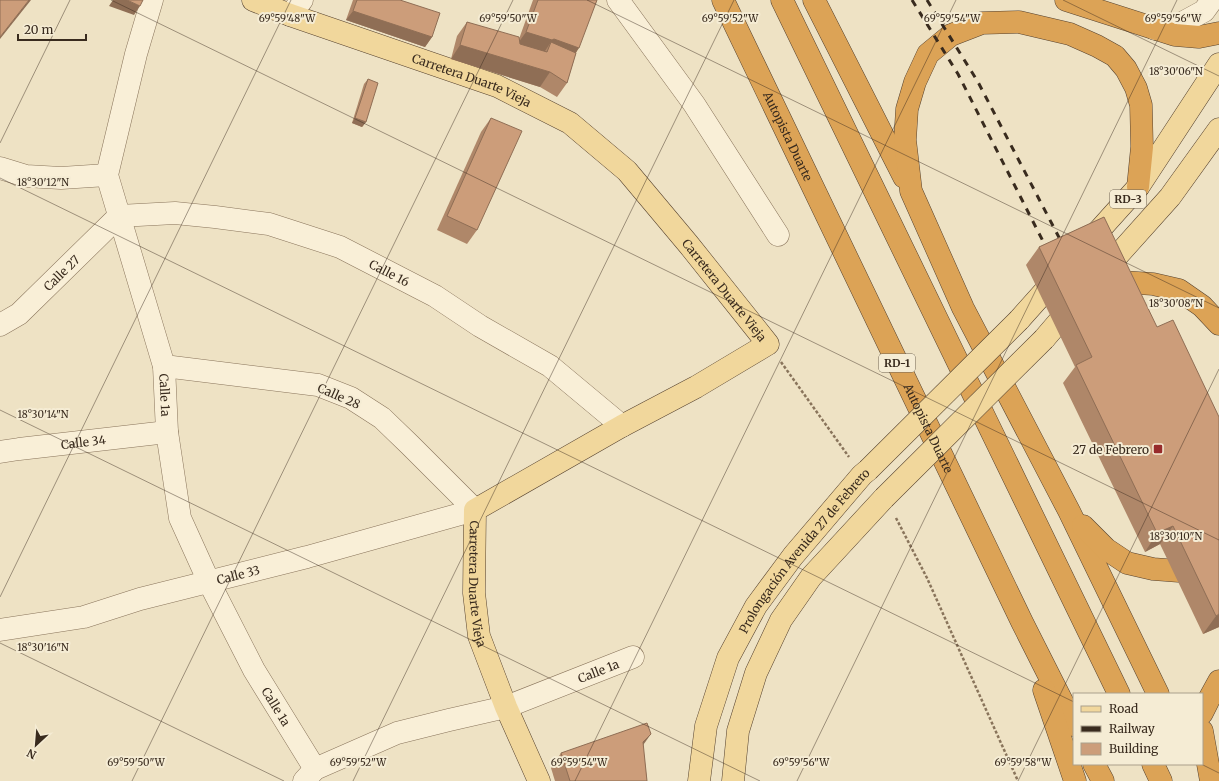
<svg xmlns="http://www.w3.org/2000/svg" width="1219" height="781" viewBox="0 0 1219 781" font-family="Merriweather,serif">
<style>
.lines{fill:none;stroke-linecap:round;stroke-linejoin:round}
.minor-casing{stroke:#89745b;stroke-width:23}
.major-casing{stroke:#56422f;stroke-width:23}
.highway-casing{stroke:#56422f;stroke-width:23}
.path{stroke:#89745b;stroke-width:2.5;stroke-dasharray:3 2;stroke-linecap:butt}
.minor{stroke:#f9efd7;stroke-width:22}
.major{stroke:#f1d79c;stroke-width:22}
.highway{stroke:#dca356;stroke-width:22}
.rail{stroke:#392b1e;stroke-width:3;stroke-dasharray:7 7;stroke-linecap:butt}
.major-bridge-casing{stroke:#56422f;stroke-width:23;stroke-linecap:butt}
.major-bridge{stroke:#f1d79c;stroke-width:22}
.wall{fill:#af8769}
.shaded-wall{fill:#8f6e55}
.building{fill:#cc9d7a;stroke:#8f6e55}
.ticks{fill:none;stroke:#392b1e;stroke-width:1;stroke-opacity:0.45}
.poi-dot{fill:#972b2b;stroke:#f5ecd4;stroke-width:1.5}
.labels{text-anchor:middle;dominant-baseline:central;stroke-width:4;stroke-linejoin:round;paint-order:stroke}
.shield{fill:#f5ecd4;stroke:#716555;stroke-width:1}
.shield-label{font-size:11px;font-weight:bold;fill:#392b1e}
.street-label{font-size:12px;fill:#392b1e;stroke:#f5ecd4}
.poi-label{font-size:12px;fill:#392b1e;stroke:#f5ecd4;text-anchor:end}
.ticks-label{font-size:10px;text-anchor:middle;fill:#392b1e;stroke:#f5ecd4;stroke-width:4;stroke-linejoin:round;paint-order:stroke}
</style>
<rect width="100%" height="100%" fill="#eee2c4"/>
<g class="lines">
<g class="minor-casing">
<g id="minor">
<path id="s1" d="M152,0L136,54L107,175L164,366L167,432L180,518L209,582L254,670L315,769"/>
<path d="M618,0L694,104L778,235"/>
<path d="M290,15L302,0"/>
<path d="M1155,29L1182,23L1204,11L1212,0"/>
<path d="M0,168L26,176L61,178L107,175"/>
<path id="s2" d="M0,325L19,314L119,216L175,213L215,217L269,224L340,247L435,296L480,326L550,366L622,426"/>
<path id="s3" d="M0,452L19,449L167,432"/>
<path id="s4" d="M0,630L84,617L140,599L307,557L475,510L410,445L382,418L351,398L318,385L164,366"/>
<path id="s5" d="M304,781L315,769L397,733L449,720L506,707L633,657"/>
</g>
</g>
<g class="major-casing">
<g id="major">
<path id="s6" d="M253,0L290,15L497,86L570,123L627,171L689,245L768,344L696,387L622,426L475,510L474,593L479,636L506,707L539,781"/>
<path d="M1086,245L1139,186L1219,64"/>
<path d="M1101,274L1170,197L1219,129"/>
<path d="M1019,320L1061,273"/>
<path d="M1044,339L1074,304"/>
<path id="s7" d="M699,781L706,726L728,658L756,606L793,556L862,475L868,470"/>
<path d="M733,781L738,731L756,673L781,620L811,577L884,498"/>
</g>
</g>
<g class="highway-casing">
<g id="highway">
<path id="s8" d="M723,0L1022,622L1074,725"/>
<path d="M782,0L1119,694"/>
<path d="M814,0L904,177"/>
<path d="M1066,0L1175,35L1199,37L1219,33"/>
<path d="M1138,187L1142,147L1141,105L1136,88L1126,69L1115,56L1097,46L1070,34L1019,22L982,23L951,35L928,54L915,82L907,109L905,140L911,191L963,308L1069,511L1158,694"/>
<path d="M1107,281L1153,284L1179,290L1202,306L1219,324"/>
<path d="M1083,526L1106,549L1127,563L1153,569L1179,571L1205,559L1219,548"/>
<path d="M1044,690L1075,781"/>
<path d="M1202,713L1208,701L1219,681"/>
<path d="M1202,731L1211,781"/>
<path d="M1094,764L1103,781"/>
<path d="M1153,764L1161,781"/>
</g>
</g>
<g class="path">
<path d="M781,362L849,457"/>
<path d="M896,518L927,578L1018,781"/>
</g>
<use href="#minor" class="minor"/>
<use href="#major" class="major"/>
<use href="#highway" class="highway"/>
<g class="rail">
<path d="M912,0L958,74L1050,255"/>
<path d="M927,0L978,82L1064,247"/>
</g>
<g class="major-bridge-casing">
<g id="major-bridge">
<path d="M868,470L1019,320"/>
<path d="M884,498L1044,339"/>
</g>
</g>
<use href="#major-bridge" class="major-bridge"/>
</g>
<g class="wall">
<path d="M353,0H400L432,37L425,47L346,20Z"/>
<path d="M533,0H597L576,53L567,83L557,97L540,87L451,59L457,36L467,22L519,39Z"/>
<path d="M368,79L366,122L362,127L352,123L364,84Z"/>
<path d="M491,118L477,230L467,244L437,230L481,132Z"/>
<path d="M1104,217L1219,627L1203,634L1160,544L1145,552L1063,383L1075,367L1026,265L1039,247Z"/>
<path d="M643,745L647,781H555L551,768L561,753Z"/>
</g>
<g class="shaded-wall">
<path d="M29,0H31L0,39V37Z"/>
<path d="M113,0H127L140,6L134,15L109,6Z"/>
<path d="M353,11L432,37L425,47L346,20Z"/>
<path d="M526,32L554,39L579,48L569,63L547,52L551,42L543,54L516,46Z"/>
<path d="M460,45L550,72L540,87L451,59Z"/>
<path d="M355,118L366,122L362,127L352,123Z"/>
<path d="M1173,526L1160,544L1145,552L1157,533Z"/>
<path d="M1219,614V627L1203,634L1216,616Z"/>
<path d="M651,734L641,748L643,742Z"/>
</g>
<g class="building">
<path d="M0,0H29L0,37Z"/>
<path d="M127,0H143L140,6Z"/>
<path d="M357,0H400L440,13L432,37L353,11Z"/>
<path d="M538,0H597L579,48L554,39L552,40L526,32Z"/>
<path d="M467,22L519,37L520,44L547,52L551,42L576,53L567,83L550,72L460,45Z"/>
<path d="M368,79L378,83L366,122L355,118Z"/>
<path d="M491,118L522,131L477,230L447,216Z"/>
<path d="M1104,217L1157,327L1173,320L1219,417V614L1216,616L1173,526L1157,533L1076,365L1092,357L1039,247Z"/>
<path d="M647,723L651,734L643,742L647,781H570L561,753Z"/>
</g>
<path class="ticks" d="M111,0L1219,540M587,0L1219,308M1063,0L1219,76M0,143L70,0M0,178L1074,702M0,410L760,781M0,597L291,0M0,643L284,781M1201,764L1219,773M132,781L513,0M353,781L734,0M575,781L956,0M797,781L1177,0M1018,781L1219,369"/>
<rect class="poi-dot" x="1153" y="444" width="10" height="10" rx="2"/>
<g class="labels">
<g class="shield">
<rect x="1110" y="190" width="36" height="18" rx="3"/>
<rect x="879" y="354" width="36" height="18" rx="3"/>
</g>
<g class="shield-label">
<text x="1128" y="199">RD-3</text>
<text x="897" y="363">RD-1</text>
</g>
<g class="street-label">
<text stroke="none"><textPath href="#s6" startOffset="233">Carretera Duarte Vieja</textPath></text>
<text stroke="none"><textPath href="#s8" startOffset="151">Autopista Duarte</textPath></text>
<text stroke="none"><textPath href="#s2" startOffset="443">Calle 16</textPath></text>
<text stroke="none"><textPath href="#s2" startOffset="81">Calle 27</textPath></text>
<text stroke="none"><textPath href="#s6" startOffset="569">Carretera Duarte Vieja</textPath></text>
<text stroke="none"><textPath href="#s1" startOffset="409">Calle 1a</textPath></text>
<text transform="translate(339 396) rotate(24)">Calle 28</text>
<text stroke="none"><textPath href="#s8" startOffset="475">Autopista Duarte</textPath></text>
<text stroke="none"><textPath href="#s3" startOffset="84">Calle 34</textPath></text>
<text stroke="none"><textPath href="#s7" startOffset="259">Prolongación Avenida 27 de Febrero</textPath></text>
<text stroke="none"><textPath href="#s4" startOffset="245">Calle 33</textPath></text>
<text stroke="none"><textPath href="#s6" startOffset="1049">Carretera Duarte Vieja</textPath></text>
<text stroke="none"><textPath href="#s5" startOffset="317">Calle 1a</textPath></text>
<text stroke="none"><textPath href="#s1" startOffset="745">Calle 1a</textPath></text>
</g>
<g class="poi-label">
<text x="1149" y="449">27 de Febrero</text>
</g>
</g>
<g class="ticks-label">
<text x="287" y="22">69°59'48"W</text>
<text x="508" y="22">69°59'50"W</text>
<text x="730" y="22">69°59'52"W</text>
<text x="952" y="22">69°59'54"W</text>
<text x="1173" y="22">69°59'56"W</text>
<text x="1176" y="75">18°30'06"N</text>
<text x="43" y="186">18°30'12"N</text>
<text x="1176" y="307">18°30'08"N</text>
<text x="43" y="418">18°30'14"N</text>
<text x="1176" y="540">18°30'10"N</text>
<text x="43" y="651">18°30'16"N</text>
<text x="136" y="766">69°59'50"W</text>
<text x="358" y="766">69°59'52"W</text>
<text x="579" y="766">69°59'54"W</text>
<text x="801" y="766">69°59'56"W</text>
<text x="1023" y="766">69°59'58"W</text>
</g>
<rect x="1073" y="693" width="130" height="72" fill="#f5ecd4" stroke="#aa9f8b"/>
<rect x="1081" y="706" width="20" height="6" fill="#f1d79c" stroke="#aa9f8b"/>
<text x="1109" y="713" font-size="12" fill="#392b1e">Road</text>
<rect x="1081" y="726" width="20" height="6" fill="#392b1e" stroke="#aa9f8b"/>
<text x="1109" y="733" font-size="12" fill="#392b1e">Railway</text>
<rect x="1081" y="743" width="20" height="12" fill="#cc9d7a" stroke="#aa9f8b"/>
<text x="1109" y="753" font-size="12" fill="#392b1e">Building</text>
<g transform="translate(36 745) rotate(206)" stroke="#f5ecd4" stroke-width="3" paint-order="stroke">
<path d="M0-3L7 15L0 10L-7 15Z" fill="#392b1e"/>
<text y="-6" font-size="11" font-weight="bold" text-anchor="middle" fill="#392b1e">N</text>
</g>
<path d="M18 34v6h68v-6" fill="none" stroke="#392b1e" stroke-width="2"/>
<text x="24" y="34" font-size="12" fill="#392b1e" stroke="#f5ecd4" stroke-width="3" paint-order="stroke">20 m</text>
</svg>
